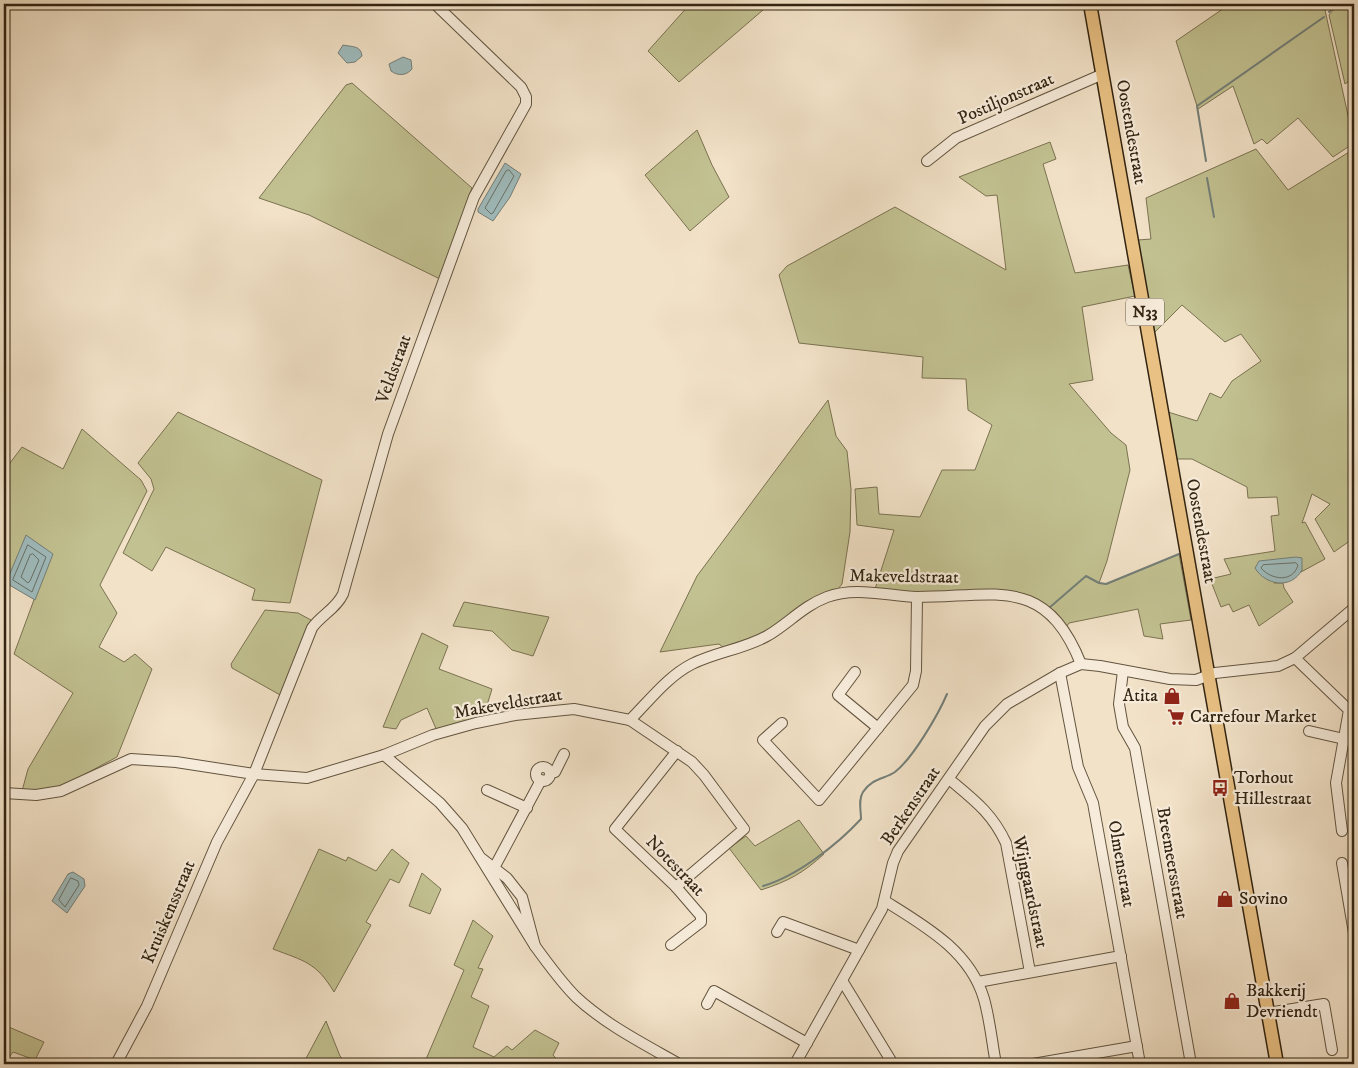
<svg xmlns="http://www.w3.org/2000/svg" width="1358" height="1068" viewBox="0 0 1358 1068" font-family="'IM FELL DW Pica',serif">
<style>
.green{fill:#c2c191;stroke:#7a7251}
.water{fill:#9fbcbe;stroke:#737f79}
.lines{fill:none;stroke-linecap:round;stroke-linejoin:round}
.shore{stroke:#687068;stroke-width:1}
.stream{stroke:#737f79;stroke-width:2}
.minor-casing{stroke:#62543f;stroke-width:12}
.major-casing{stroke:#322411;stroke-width:15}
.minor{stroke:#f7ecdb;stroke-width:10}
.major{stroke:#e9c184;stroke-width:12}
.labels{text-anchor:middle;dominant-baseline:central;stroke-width:4.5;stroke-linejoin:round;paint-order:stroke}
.shield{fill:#f7ecdb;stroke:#6d604e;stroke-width:1}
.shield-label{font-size:16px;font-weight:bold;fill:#322411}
.street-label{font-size:18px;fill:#322411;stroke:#f7ecdb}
.poi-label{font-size:18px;fill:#322411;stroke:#f7ecdb;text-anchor:start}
</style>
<rect width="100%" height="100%" fill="#f2e2c8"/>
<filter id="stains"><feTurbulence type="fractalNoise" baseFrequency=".004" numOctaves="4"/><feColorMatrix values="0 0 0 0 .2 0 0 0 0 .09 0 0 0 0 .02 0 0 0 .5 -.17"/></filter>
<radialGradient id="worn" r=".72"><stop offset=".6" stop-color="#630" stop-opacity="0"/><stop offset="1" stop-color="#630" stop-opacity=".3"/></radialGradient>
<g class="green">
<path d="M690,4H770L679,82L648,51Z"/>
<path d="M1230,4H1321L1325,10L1354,143L1333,157L1298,118L1267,144L1262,139L1254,144L1233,86L1198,109L1176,41Z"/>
<path d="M1338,4H1354V77L1345,84L1329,15Z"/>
<path d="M352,83L472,188L440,279L309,215L259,198L346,85Z"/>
<path d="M697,130L712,165L729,197L690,231L645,175Z"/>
<path d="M1050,142L1056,159L1043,164L1075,273L1128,265L1135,296L1082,307L1093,380L1069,384L1111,433L1126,445L1130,470L1107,561L1099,583L1107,584L1179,554L1191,620L1160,624L1163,639L1144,636L1138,609L1069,623L1065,629L1035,600L1011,591L908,592L875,589L894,530L857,525L855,489L877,487L879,514L920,517L942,470H975L992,425L968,410L966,379L922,378L923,357L799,343L779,275L787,266L895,207L1006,270L997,195L986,196L959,177Z"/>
<path d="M1256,149L1288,190L1354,149V538L1334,552L1315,519L1330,504L1312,494L1302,523L1305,522L1325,559L1301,572L1302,570L1274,583H1283L1284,588L1293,602L1259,626L1249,605L1233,612L1229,604L1221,607L1210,579L1231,574L1224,559L1275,551L1271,516L1279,515L1277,497L1248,498L1247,487L1192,459H1176L1168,412L1197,421L1210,393L1221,398L1232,381L1261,361L1241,334L1225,342L1182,305L1154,333L1138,240L1151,239L1146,198Z"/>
<path d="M828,400L836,436L847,451L851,489L850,532L842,584L837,590L769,632L725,649L719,644L660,652L697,576Z"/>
<path d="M178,412L322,480L290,603L252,600L255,589L166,547L152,571L123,553L154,489L151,479L138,463Z"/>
<path d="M82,429L141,480L147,491L100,585L117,613L99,647L124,662L135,654L152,669L117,757L59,788L22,791L28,769L73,693L14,654L35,597L4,576V471L22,447L63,469Z"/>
<path d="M464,602L549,617L533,656L512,650L492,631L453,626Z"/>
<path d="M265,610L298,613L311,620L282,696L232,668L231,664Z"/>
<path d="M422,633L448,646L439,669L492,689L483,718L451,725L437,731L427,708L401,720L396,729L383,727Z"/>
<path d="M799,820L824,854C803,873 789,881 761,890L729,848L746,836L755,846Z"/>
<path d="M319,849L346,861L348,857L376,871L392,849L409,863L399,883L390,879L366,922L371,925L334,992C316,962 304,961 273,949Z"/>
<path d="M422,873L441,889L430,914L409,906Z"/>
<path d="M473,920L493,936L478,968L483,969L471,997L489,1006L473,1047L494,1057L507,1046L512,1050L535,1030L559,1043L553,1055L561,1064H424L464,970L454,965Z"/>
<path d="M326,1021L340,1056L347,1064H303Z"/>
<path d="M4,1025L44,1042L35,1060L13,1052L4,1064Z"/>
</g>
<g class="water">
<path d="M343,45C351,47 361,45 362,56L355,62L347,63L338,53Z"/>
<path d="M403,57L411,60L412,69C406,76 398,76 391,71L389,64Z"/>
<path d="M505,163L521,174L510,197L493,221L478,212V209Z"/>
<path d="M26,535L53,554L35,600L6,583Z"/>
<path d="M1296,557L1302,558V570C1291,590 1265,585 1255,568L1259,561Z"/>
<path d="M73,872L84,879L85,886L67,913L52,901L68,874Z"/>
</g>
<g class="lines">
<g class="shore">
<path d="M509,170L514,176L493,213L491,214L485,208L506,171Z"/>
<path d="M28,545L46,557L32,592L13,580Z"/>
<path d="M33,554L39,560L30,581L28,583L21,577L30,555Z"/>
<path d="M1296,563L1298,565C1293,583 1271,580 1261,568L1263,565Z"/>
<path d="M71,878L78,881L79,885L65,907L59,900Z"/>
</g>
<g class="stream">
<path d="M1329,12L1337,4"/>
<path d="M1206,161L1197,106L1324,17"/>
<path d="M1207,178L1214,217"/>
<path d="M1049,608L1086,576L1099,583L1106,584L1179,554"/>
<path d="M763,886C797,876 837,845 861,819C861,810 858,800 863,792C872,778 885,779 895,772C913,758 938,715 947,694"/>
</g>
<g class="minor-casing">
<g id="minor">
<path d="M927,161L956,138L1103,74"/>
<path d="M1295,658L1349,710L1336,783L1342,831"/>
<path d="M1123,671L1119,704L1123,727L1135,748L1191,1064"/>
<path d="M855,672L838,695L878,728"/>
<path d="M1060,673L1078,767L1093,803L1140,1064"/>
<path d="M630,720L692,762L704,775L744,829L676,887"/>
<path d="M782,723L763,740L819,800L913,685L916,671L917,597"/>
<path d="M1309,731L1344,739"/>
<path d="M384,755L440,803L462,828L535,946L522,897L507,878L481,858"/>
<circle cx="543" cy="774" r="7"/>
<path d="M550,773L555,772L564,754"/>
<path d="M949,779C974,800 992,813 1006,843L1030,972"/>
<path d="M487,790L527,808"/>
<path d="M4,793L36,795L61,791L131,759L176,762L254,774L307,778L384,755L433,735L476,723L515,715L574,709L630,720C649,701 668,676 692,664C716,652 744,649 767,636C788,624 803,606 827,597C855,586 888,596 917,597C995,597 1045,574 1081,664"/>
<path d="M1342,863L1354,933"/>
<path d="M494,868L541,780"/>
<path d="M885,901C925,926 970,951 984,999C990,1020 992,1043 996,1064"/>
<path d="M777,932L783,922L859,950"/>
<path d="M671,945L701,922V916L676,887L615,829L677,751"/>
<path d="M535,946C548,964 561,982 576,997C606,1025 644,1044 679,1064"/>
<path d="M843,982L893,1064"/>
<path d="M978,982L1121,956"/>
<path d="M707,1004L714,991L807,1043"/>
<path d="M1268,1013L1324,1004L1332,1050"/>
<path d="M116,1064L147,1006L217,842L254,774L312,628C321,615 336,609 343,594L388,434L474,197L526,104V97L521,87L435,4"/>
<path d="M795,1064L882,909L893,863L898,851L985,726L1007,704L1060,673L1081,664L1100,666L1170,679L1196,680L1215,673L1278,666L1295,658L1354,608"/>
<path d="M1033,1064L1137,1046"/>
</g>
</g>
<g class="major-casing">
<path id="major" d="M1090,4L1277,1064"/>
</g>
<use href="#minor" class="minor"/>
<use href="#major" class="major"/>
</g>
<defs>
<g id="shop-bare" transform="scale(1.35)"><path d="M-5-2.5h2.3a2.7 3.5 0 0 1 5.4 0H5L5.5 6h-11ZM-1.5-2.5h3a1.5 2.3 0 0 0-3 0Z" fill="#8f2418" stroke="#f7ecdb" stroke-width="2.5" paint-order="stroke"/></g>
<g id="supermarket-bare" transform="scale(1.35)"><path d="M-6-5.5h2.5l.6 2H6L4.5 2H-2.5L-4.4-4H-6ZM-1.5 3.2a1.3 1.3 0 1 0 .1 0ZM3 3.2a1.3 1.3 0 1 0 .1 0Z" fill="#8f2418" stroke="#f7ecdb" stroke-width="2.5" paint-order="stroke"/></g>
<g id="bus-bare" transform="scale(1.35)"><path d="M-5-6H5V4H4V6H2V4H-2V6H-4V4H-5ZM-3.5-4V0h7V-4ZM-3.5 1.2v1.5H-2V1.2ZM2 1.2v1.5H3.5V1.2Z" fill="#8f2418" stroke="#f7ecdb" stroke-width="2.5" paint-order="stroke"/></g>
</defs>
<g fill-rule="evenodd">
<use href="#shop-bare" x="1172" y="696"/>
<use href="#supermarket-bare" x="1176" y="717"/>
<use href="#bus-bare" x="1220" y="788"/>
<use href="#shop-bare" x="1225" y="899"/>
<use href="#shop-bare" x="1232" y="1001"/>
</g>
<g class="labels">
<rect class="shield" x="1126" y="298.5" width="38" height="27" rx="4"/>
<g class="shield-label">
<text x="1145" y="312">N33</text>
</g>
<g class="street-label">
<text transform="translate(1006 99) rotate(-24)">Postiljonstraat</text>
<text transform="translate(1131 132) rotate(80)">Oostendestraat</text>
<text transform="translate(394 369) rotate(-70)">Veldstraat</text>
<text transform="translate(1201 531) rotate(80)">Oostendestraat</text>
<text transform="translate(904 577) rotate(1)">Makeveldstraat</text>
<text transform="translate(508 704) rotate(-10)">Makeveldstraat</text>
<text transform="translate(911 806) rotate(-56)">Berkenstraat</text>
<text transform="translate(1172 863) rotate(80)">Breemeersstraat</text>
<text transform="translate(1121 864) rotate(80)">Olmenstraat</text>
<text transform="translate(675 866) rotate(46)">Notestraat</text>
<text transform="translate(1030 892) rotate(78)">Wijngaardstraat</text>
<text transform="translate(169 912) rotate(-67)">Kruiskensstraat</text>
</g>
<g class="poi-label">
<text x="1158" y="696" text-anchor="end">Atita</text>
<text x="1190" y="717">Carrefour Market</text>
<text x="1234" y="778">Torhout<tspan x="1234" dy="21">Hillestraat</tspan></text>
<text x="1239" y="899">Sovino</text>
<text x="1246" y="991">Bakkerij<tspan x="1246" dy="21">Devriendt</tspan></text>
</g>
</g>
<rect width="1358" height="1068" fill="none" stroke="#f2e2c8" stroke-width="20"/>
<rect x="5" y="5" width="1348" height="1058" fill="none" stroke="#322411" stroke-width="2.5"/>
<rect x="10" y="10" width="1338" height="1048" fill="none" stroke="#322411"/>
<rect width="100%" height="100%" filter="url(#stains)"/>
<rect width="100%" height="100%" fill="url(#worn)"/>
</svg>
